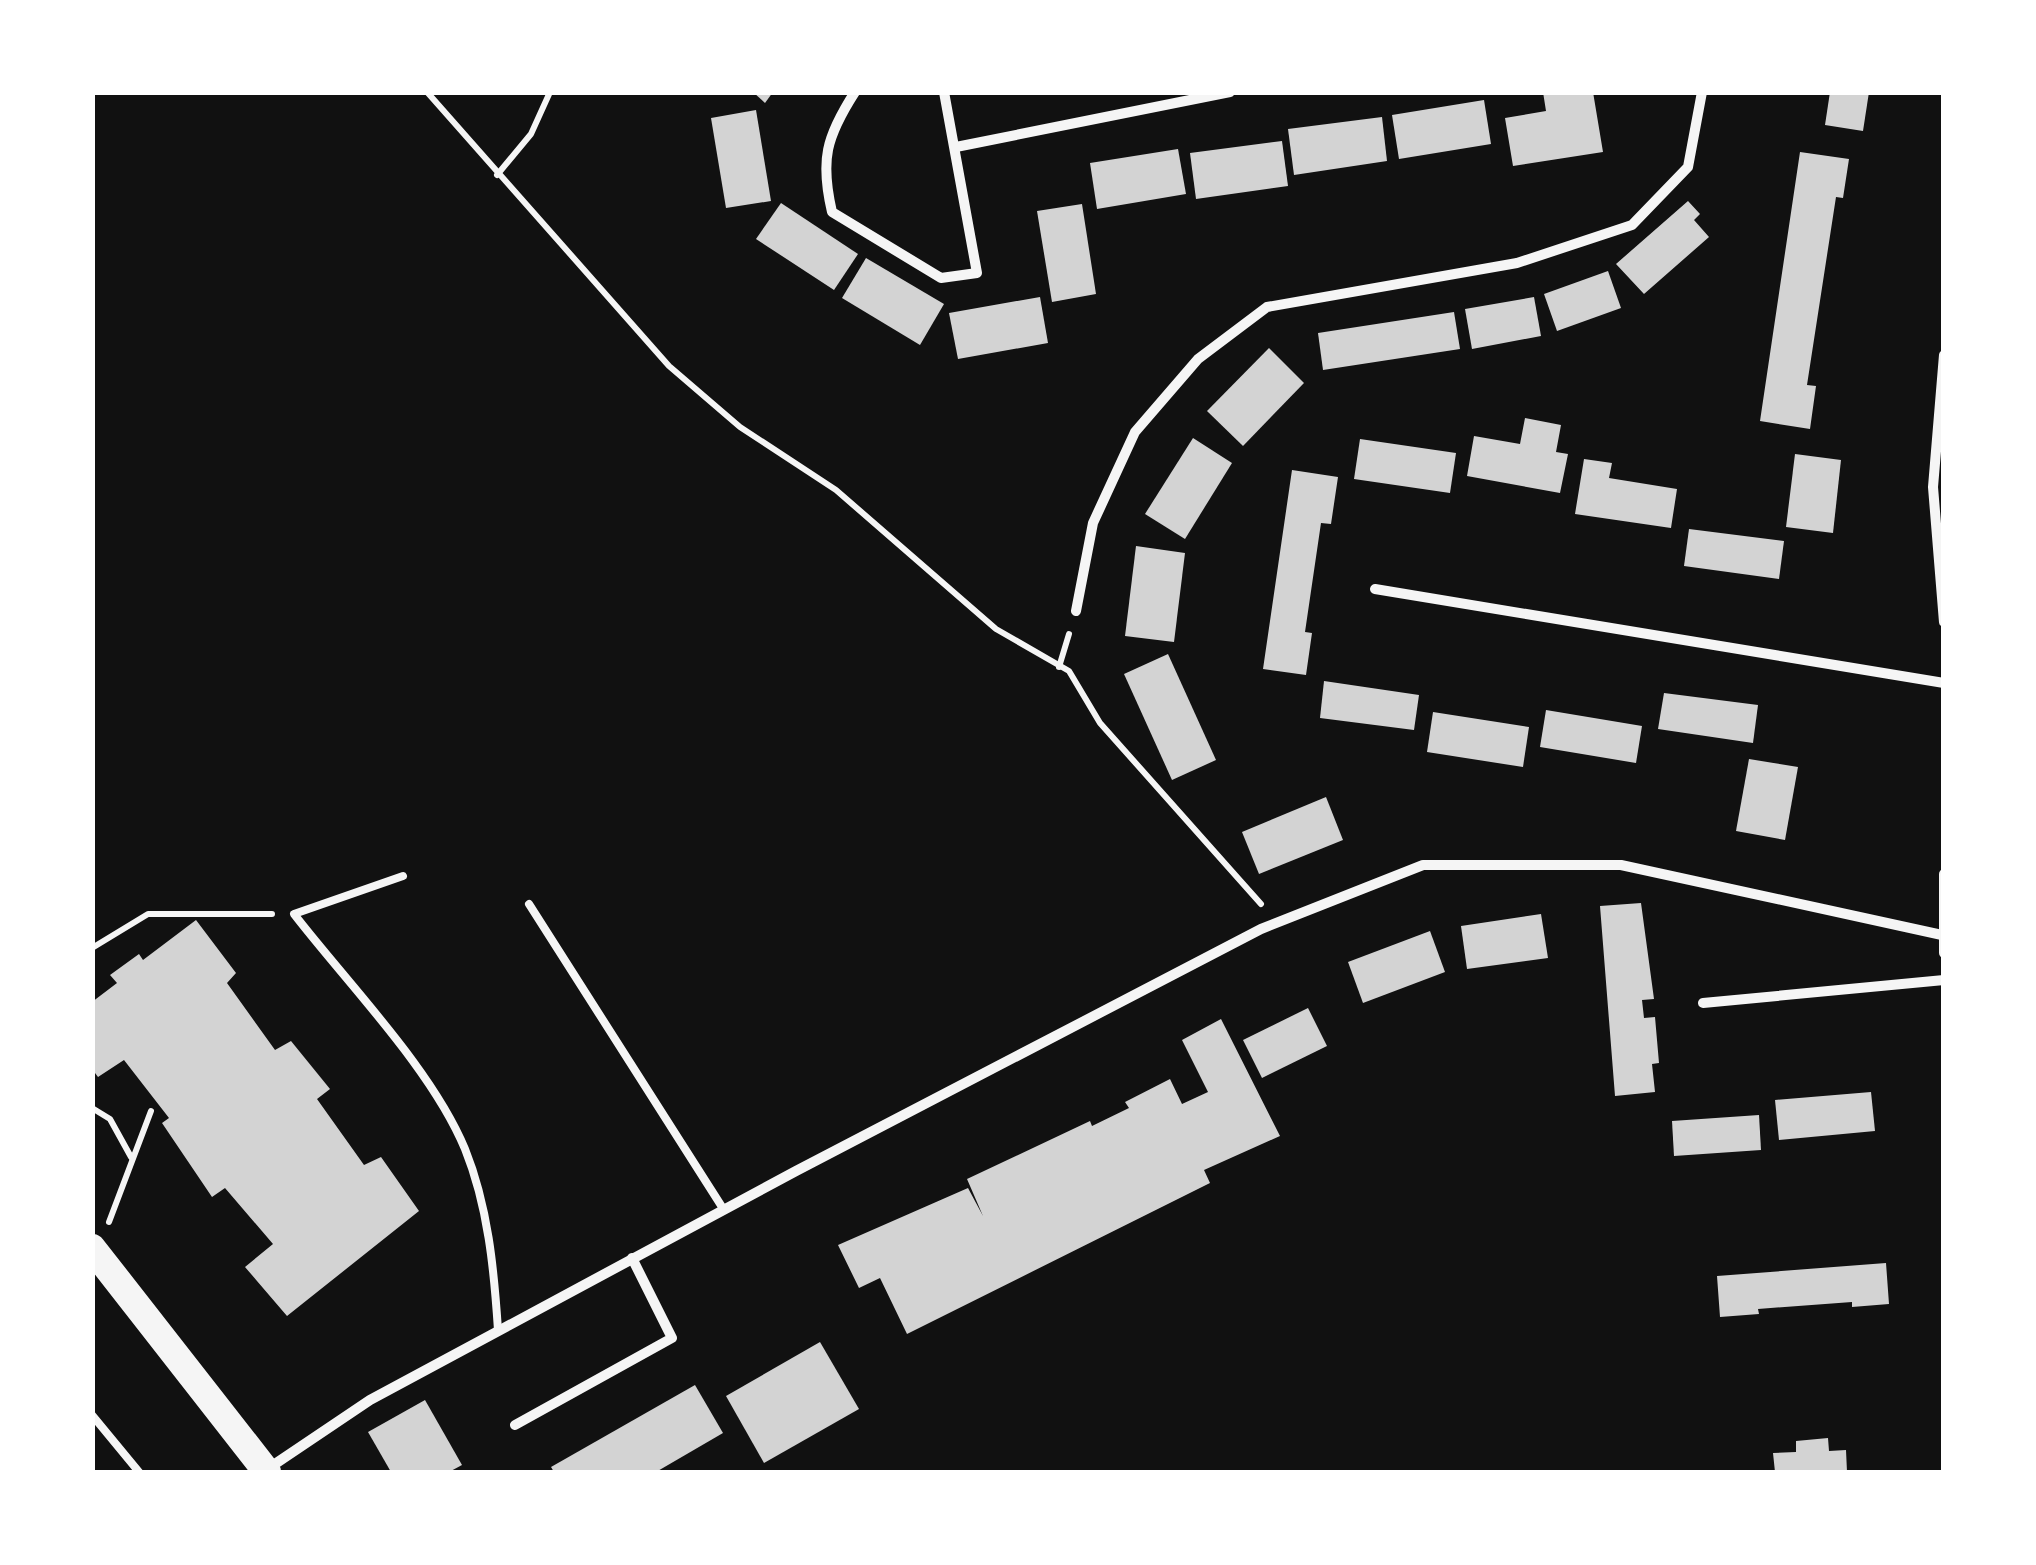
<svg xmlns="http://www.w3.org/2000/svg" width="2036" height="1565" viewBox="0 0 2036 1565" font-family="'DejaVu Sans',sans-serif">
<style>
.building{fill:#d3d3d3}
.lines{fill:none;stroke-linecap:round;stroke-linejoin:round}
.path{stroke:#f5f5f5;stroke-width:6}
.service{stroke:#f5f5f5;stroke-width:8}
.minor{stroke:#f5f5f5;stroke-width:10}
.trunk{stroke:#f5f5f5;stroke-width:28}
</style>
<rect width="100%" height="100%" fill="#111"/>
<g class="building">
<path d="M753,92H773L765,103Z"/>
<path d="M1543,92H1593L1603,152L1513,166L1505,118L1546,111Z"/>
<path d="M1830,92H1869L1863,131L1825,125Z"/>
<path d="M1484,100L1491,144L1399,159L1392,115Z"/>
<path d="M756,110L771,201L726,208L711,118Z"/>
<path d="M1382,117L1387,161L1294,175L1288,129Z"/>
<path d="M1282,141L1288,186L1196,199L1190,153Z"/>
<path d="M1178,149L1186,194L1097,209L1090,163Z"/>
<path d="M1800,152L1849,159L1843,198L1836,197L1807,385L1816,386L1810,429L1760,421Z"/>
<path d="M1688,201L1700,214L1694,220L1709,237L1644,294L1616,264Z"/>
<path d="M781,203L858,254L834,290L756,239Z"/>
<path d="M1082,204L1096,294L1052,302L1037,211Z"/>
<path d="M866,258L944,304L920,345L842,298Z"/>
<path d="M1608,271L1621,308L1557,331L1544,294Z"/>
<path d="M1040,297L1048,343L958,359L949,313Z"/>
<path d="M1534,297L1541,336L1472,349L1465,309Z"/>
<path d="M1454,312L1460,349L1323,370L1318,333Z"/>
<path d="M1269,348L1304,383L1243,446L1207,411Z"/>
<path d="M1525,418L1561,425L1556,452L1568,454L1560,493L1467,476L1474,436L1520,444Z"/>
<path d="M1193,438L1232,463L1185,539L1145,514Z"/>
<path d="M1360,439L1456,453L1450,493L1354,479Z"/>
<path d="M1795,454L1841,460L1833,533L1786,527Z"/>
<path d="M1584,459L1612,463L1609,478L1677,489L1671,528L1575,514Z"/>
<path d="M1292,470L1338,477L1331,524L1321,523L1305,632L1312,633L1306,675L1263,669Z"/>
<path d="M1689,529L1784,541L1779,579L1684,566Z"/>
<path d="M1136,546L1185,553L1174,642L1125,636Z"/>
<path d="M1168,654L1216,760L1172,780L1124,674Z"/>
<path d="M1324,681L1419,695L1414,730L1320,718Z"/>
<path d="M1664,693L1758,705L1753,743L1658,729Z"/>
<path d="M1546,710L1642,726L1636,763L1540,747Z"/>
<path d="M1433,712L1529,727L1523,767L1427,752Z"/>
<path d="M1749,759L1798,767L1785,840L1736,831Z"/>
<path d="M1326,797L1343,840L1259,874L1242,832Z"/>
<path d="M1641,903L1654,999L1642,1000L1644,1018L1655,1017L1659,1063L1652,1064L1655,1092L1615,1096L1600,906Z"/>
<path d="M1541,914L1548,958L1467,969L1461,926Z"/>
<path d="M196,920L236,973L227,983L275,1050L291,1041L330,1089L317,1099L364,1165L381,1157L419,1211L287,1316L245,1267L273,1244L225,1188L212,1197L162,1123L169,1118L124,1060L98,1077L92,1069V1002L117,983L110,975L139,954L143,960Z"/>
<path d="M1430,931L1445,972L1363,1003L1348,962Z"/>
<path d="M1308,1008L1327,1046L1262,1078L1243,1040Z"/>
<path d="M1221,1019L1280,1136L1204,1170L1210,1183L907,1334L880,1278L859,1288L838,1245L968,1188L983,1216L967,1179L1090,1121L1092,1126L1129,1108L1125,1102L1170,1079L1182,1104L1208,1092L1182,1040Z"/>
<path d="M1871,1092L1875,1131L1779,1140L1775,1100Z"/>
<path d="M1759,1115L1761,1150L1674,1156L1672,1121Z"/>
<path d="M1886,1263L1889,1304L1852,1307V1302L1758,1309L1759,1314L1720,1317L1717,1276Z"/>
<path d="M820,1342L859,1409L764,1463L726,1396Z"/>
<path d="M695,1385L723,1433L656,1472H554L551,1467Z"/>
<path d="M425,1400L462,1465L449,1472H391L368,1432Z"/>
<path d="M1828,1438L1829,1451L1846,1450L1847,1472H1775L1773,1453L1796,1452V1441Z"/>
</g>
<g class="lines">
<g class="path">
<path d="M427,92L669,366L740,427L836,490L996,629L1069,671L1100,723L1261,904"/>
<path d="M497,175L531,134L550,92"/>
<path d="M1059,667L1069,634"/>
<path d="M92,948L148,914H272"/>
<path d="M92,1108L110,1119L131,1157"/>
<path d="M109,1222L151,1111"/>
</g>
<g class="service">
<path d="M403,876L294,914C348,984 432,1069 465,1149C488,1206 494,1269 498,1330"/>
<path d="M529,904L724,1210"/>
<path d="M92,1415L139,1472"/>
</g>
<g class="minor">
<path d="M855,92C826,137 820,160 832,212L941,278L977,273L944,92"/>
<path d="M956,147L1230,92"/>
<path d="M1944,355L1933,487L1944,622"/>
<path d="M1375,589L1944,683"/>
<path d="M1076,611L1093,523L1135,432L1198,359L1267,307L1517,263L1632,225L1688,167L1702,92"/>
<path d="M1944,874V953"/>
<path d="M1703,1003L1944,980"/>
<path d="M515,1425L672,1338L632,1258"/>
<path d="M266,1470L370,1400L796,1171L1261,929L1423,865H1621L1942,935"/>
</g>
<path class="trunk" d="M92,1248L267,1472"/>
</g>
<rect width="2036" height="1565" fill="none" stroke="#ffffff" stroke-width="190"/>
</svg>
